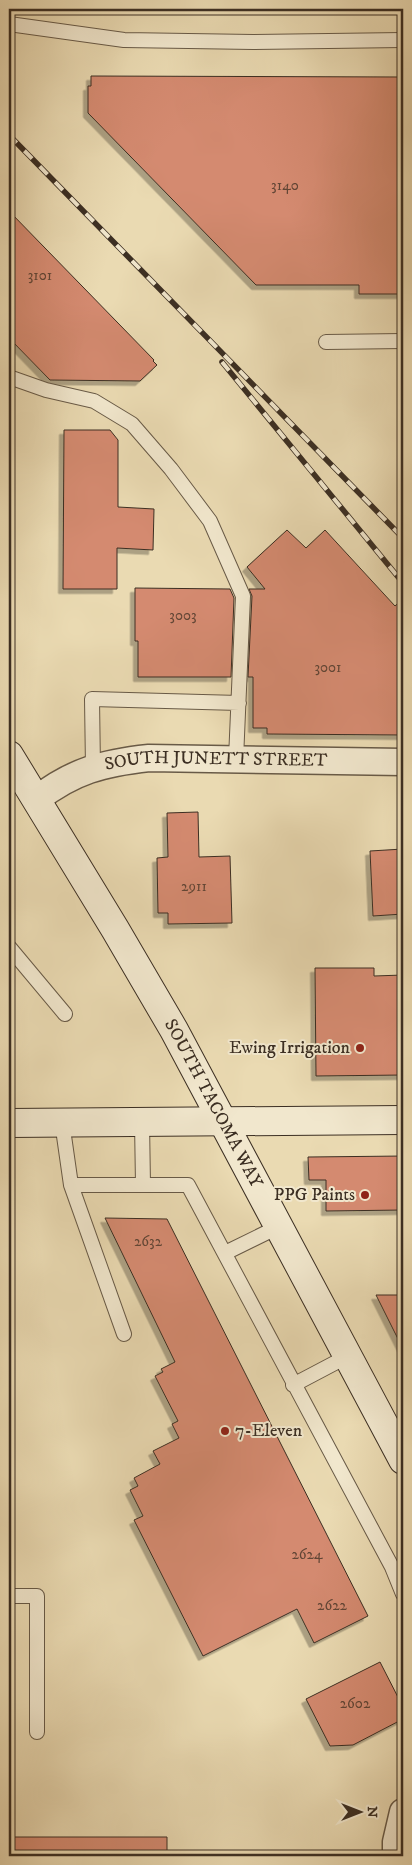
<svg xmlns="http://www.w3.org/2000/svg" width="412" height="1865" viewBox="0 0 412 1865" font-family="'IM FELL DW Pica',serif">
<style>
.building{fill:#d48a6f;stroke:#3c2f23;filter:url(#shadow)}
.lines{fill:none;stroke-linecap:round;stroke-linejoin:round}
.lane-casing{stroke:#685a47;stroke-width:16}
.street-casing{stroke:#685a47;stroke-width:29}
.secondary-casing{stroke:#3c2f23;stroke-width:30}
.lane{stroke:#f1e7cd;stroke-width:14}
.street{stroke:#f1e7cd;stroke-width:26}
.secondary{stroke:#f1e7cd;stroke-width:28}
.rail-casing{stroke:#3c2f23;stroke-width:5.5}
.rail{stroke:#f1e7cd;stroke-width:4;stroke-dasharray:11;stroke-linecap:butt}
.poi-dot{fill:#8f2418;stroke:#f1e7cd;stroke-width:2}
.labels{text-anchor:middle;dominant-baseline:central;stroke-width:4;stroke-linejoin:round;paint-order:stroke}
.number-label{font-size:15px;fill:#624636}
.street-label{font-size:18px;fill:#3c2f23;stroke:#f1e7cd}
.poi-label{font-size:18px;fill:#3c2f23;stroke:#f1e7cd;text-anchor:end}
</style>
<defs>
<filter id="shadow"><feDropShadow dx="-4.5" dy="4.5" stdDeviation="0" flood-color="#0004"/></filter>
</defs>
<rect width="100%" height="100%" fill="#eadab2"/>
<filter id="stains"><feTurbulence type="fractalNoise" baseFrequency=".004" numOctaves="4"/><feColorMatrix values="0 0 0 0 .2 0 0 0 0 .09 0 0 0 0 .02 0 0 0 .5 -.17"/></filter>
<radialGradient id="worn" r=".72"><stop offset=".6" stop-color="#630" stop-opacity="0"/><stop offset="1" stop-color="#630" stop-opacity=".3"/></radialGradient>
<path class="building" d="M 91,76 L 403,77 L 403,294 L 359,294 L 359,285 L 256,285 L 88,113 L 88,86 L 91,86 Z
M 9,211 L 154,360 L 153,361 L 157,365 L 140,381 L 50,380 L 9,338 Z
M 64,430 L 110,430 L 118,440 L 118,507 L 154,509 L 153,550 L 117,548 L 117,589 L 63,589 Z
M 287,530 L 306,548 L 325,530 L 395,606 L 403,599 L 403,735 L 267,734 L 267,728 L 253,728 L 253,677 L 248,677 L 252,596 L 249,589 L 265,589 L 247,567 Z
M 135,588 L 230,589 L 234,598 L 231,677 L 138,677 L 138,641 L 135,641 Z
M 198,812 L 199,857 L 230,856 L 232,923 L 168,924 L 168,913 L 158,913 L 157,858 L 168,857 L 167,813 Z
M 403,849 L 403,914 L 373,916 L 370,851 Z
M 315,968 L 374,968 L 374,976 L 403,975 L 403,1075 L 316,1076 Z
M 403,1156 L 403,1210 L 326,1211 L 326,1180 L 309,1180 L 308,1157 Z
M 105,1218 L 167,1219 L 368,1616 L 314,1643 L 297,1609 L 203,1656 L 134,1520 L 143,1516 L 130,1490 L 138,1486 L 134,1478 L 160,1464 L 153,1451 L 179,1438 L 172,1424 L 178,1421 L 155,1376 L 163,1372 L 161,1369 L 175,1362 Z
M 376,1295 L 403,1295 L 403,1349 Z
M 380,1662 L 403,1707 L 403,1719 L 353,1745 L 330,1746 L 306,1699 Z
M 9,1837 L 167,1837 L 167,1856 L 9,1856 Z"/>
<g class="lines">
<defs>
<path id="lane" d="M 9,24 L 124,40 L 253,42 L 403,40
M 326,342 L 403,341
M 9,377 L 46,390 L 94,401 L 132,424 L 171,469 L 210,521 L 243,596 L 236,759
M 93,768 L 92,699 L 239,703
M 9,947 L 65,1014
M 62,1122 L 71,1185 L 124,1334
M 142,1122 L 143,1185
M 71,1185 L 188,1185 L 392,1567 L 403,1594
M 225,1253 L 278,1227
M 293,1385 L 348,1356
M 9,1596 L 37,1596 L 37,1732"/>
<g id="street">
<path id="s1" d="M 37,799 C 73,771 103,763 149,758 L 403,762"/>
<path d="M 396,1856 L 396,1842 L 403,1812"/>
</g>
<g id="secondary">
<path id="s2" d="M 9,755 L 115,929 L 174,1030 L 403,1460"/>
<path d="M 9,1123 L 403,1120"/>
</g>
</defs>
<use href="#lane" class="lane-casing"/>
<use href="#street" class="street-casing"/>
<use href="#secondary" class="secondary-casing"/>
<use href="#lane" class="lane"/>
<use href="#street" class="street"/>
<use href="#secondary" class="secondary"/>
<defs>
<path id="rail" d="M 9,135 L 403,538
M 222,362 L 403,583"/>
</defs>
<use href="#rail" class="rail-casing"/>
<use href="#rail" class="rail"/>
</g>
<g class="poi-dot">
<circle cx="360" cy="1048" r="5"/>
<circle cx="365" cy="1195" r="5"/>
<circle cx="225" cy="1431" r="5"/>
</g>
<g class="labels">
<g class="number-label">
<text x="285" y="185">3140</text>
<text x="40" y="275">3101</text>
<text x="183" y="615">3003</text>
<text x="328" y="667">3001</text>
<text x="194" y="886">2911</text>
<text x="148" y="1241">2632</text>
<text x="307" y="1554">2624</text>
<text x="332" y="1605">2622</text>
<text x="355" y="1703">2602</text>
</g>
<g class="street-label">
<text stroke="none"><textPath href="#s1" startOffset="188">SOUTH JUNETT STREET</textPath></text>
<text stroke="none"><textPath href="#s2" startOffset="404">SOUTH TACOMA WAY</textPath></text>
</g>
<g class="poi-label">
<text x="350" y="1048">Ewing Irrigation</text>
<text x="355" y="1195">PPG Paints</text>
<text x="235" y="1431" text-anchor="start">7-Eleven</text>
</g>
</g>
<rect width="412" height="1865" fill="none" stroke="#eadab2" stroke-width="30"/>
<rect x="10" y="10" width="392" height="1845" fill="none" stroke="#3c2f23" stroke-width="2.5"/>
<rect x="15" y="15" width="382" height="1835" fill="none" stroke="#3c2f23"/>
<g transform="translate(360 1812) rotate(90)" stroke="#f1e7cd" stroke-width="4" paint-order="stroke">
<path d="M0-4L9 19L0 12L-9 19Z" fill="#3c2f23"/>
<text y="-8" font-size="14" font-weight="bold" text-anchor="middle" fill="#3c2f23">N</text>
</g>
<rect width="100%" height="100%" filter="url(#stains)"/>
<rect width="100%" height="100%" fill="url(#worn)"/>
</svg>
